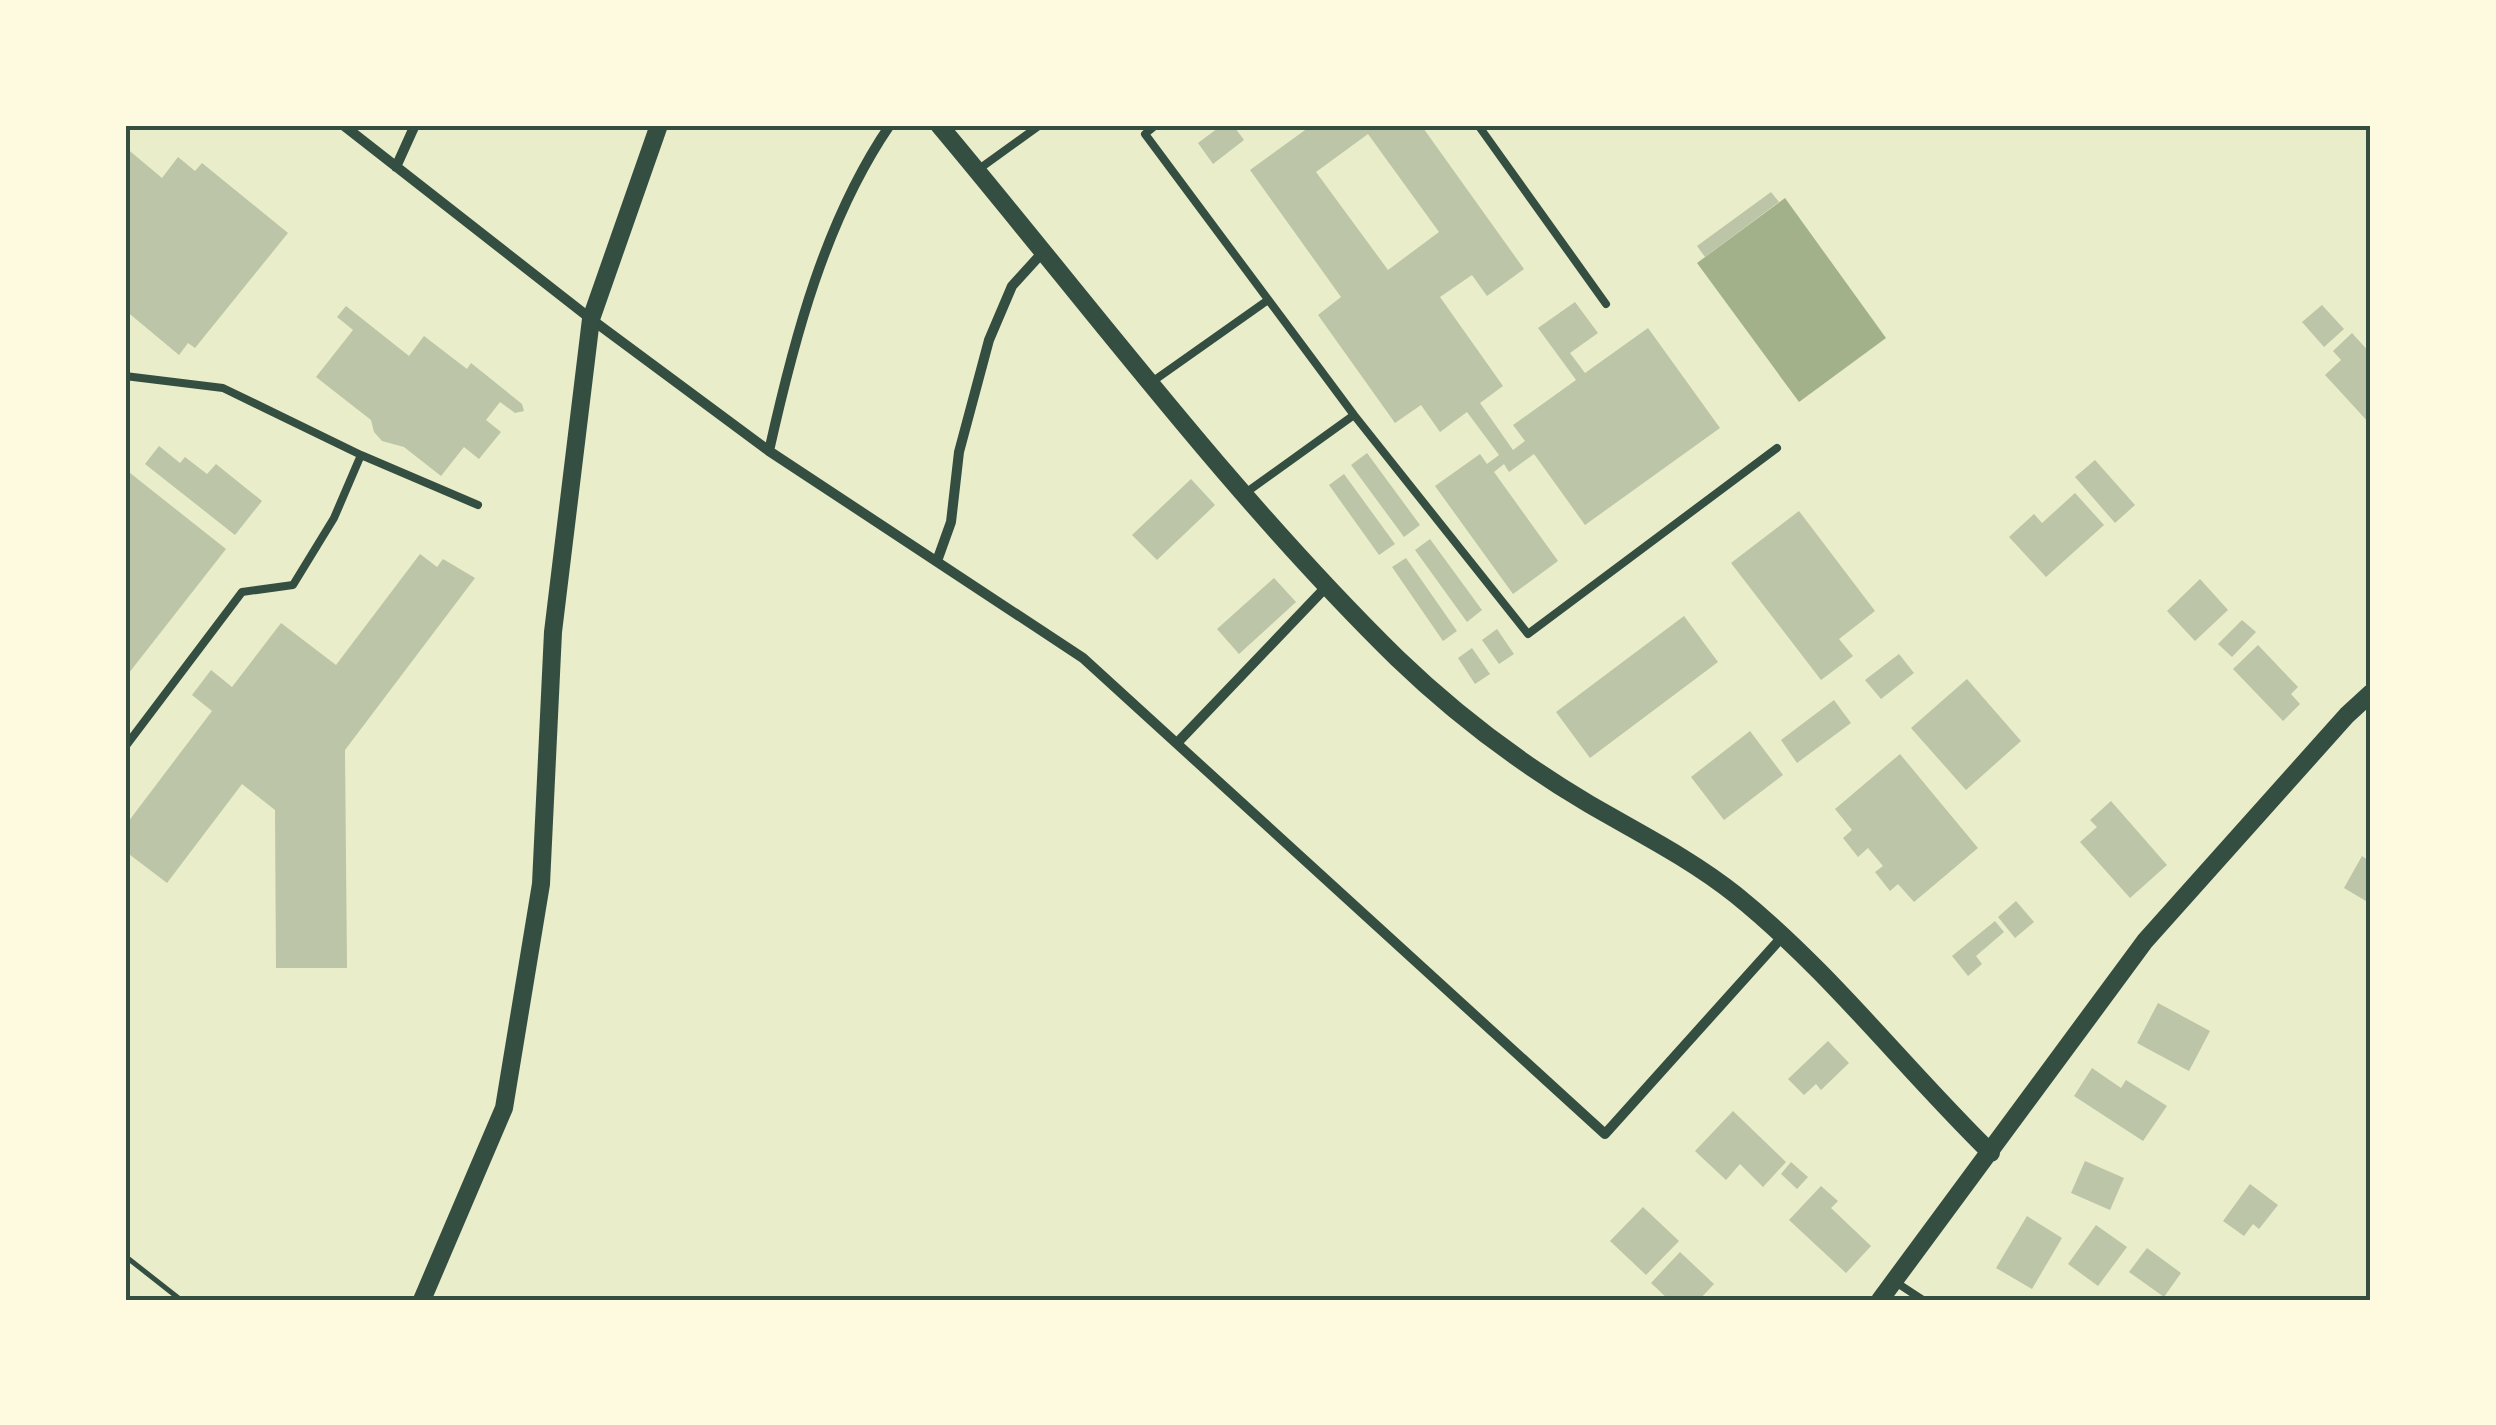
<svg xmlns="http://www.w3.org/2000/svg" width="2496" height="1425" viewBox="0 0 2496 1425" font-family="Raleway,sans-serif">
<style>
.water{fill:#a3b18a}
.building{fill:#bcc5a7;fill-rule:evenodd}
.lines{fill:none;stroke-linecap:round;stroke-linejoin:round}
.path{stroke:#344e41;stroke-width:5}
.service{stroke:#344e41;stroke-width:8}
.minor{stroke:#344e41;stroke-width:10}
.tertiary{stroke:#344e41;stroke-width:18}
.neatline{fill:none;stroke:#344e41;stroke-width:4}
</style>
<rect width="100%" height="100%" fill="#e9edc9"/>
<path class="water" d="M 1785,198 L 1886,338 L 1799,402 L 1697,263 Z"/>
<path class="building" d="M 1222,125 L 1233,125 L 1244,140 L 1213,164 L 1198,143 Z
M 1312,125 L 1421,125 L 1524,269 L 1487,296 L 1472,275 L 1440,297 L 1503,386 L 1480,403 L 1513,450 L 1525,441 L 1513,425 L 1576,380 L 1538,328 L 1575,302 L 1598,333 L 1570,353 L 1585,373 L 1648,328 L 1720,428 L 1585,525 L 1534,454 L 1509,472 L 1504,464 L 1494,472 L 1558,561 L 1513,594 L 1435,486 L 1480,454 L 1487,464 L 1499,455 L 1467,412 L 1440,432 L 1421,405 L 1395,423 L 1318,315 L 1341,297 L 1250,170 ZM 1368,134 L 1439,232 L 1388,270 L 1316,172 Z
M 125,147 L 162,178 L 178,157 L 195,171 L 202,163 L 288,233 L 195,348 L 188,343 L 179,355 L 125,310 Z
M 1771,192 L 1779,202 L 1705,257 L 1697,246 Z
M 2322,305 L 2344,329 L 2324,347 L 2302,322 Z
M 346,306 L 409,356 L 424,336 L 467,369 L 471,363 L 522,404 L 524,411 L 515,413 L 500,402 L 486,420 L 501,432 L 479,459 L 464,447 L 441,476 L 404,447 L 382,441 L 374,432 L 371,420 L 316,377 L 353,330 L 337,317 Z
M 2352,333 L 2371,354 L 2371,425 L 2325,375 L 2341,360 L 2333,351 Z
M 159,446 L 180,463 L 185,457 L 207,474 L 216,464 L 262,501 L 235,535 L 145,464 Z
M 1367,453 L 1420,525 L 1404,537 L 1351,465 Z
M 2095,460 L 2135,505 L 2115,523 L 2075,477 Z
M 125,469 L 226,549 L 125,678 Z
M 1344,474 L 1395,544 L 1379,555 L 1329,485 Z
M 1191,479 L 1215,505 L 1157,560 L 1132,535 Z
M 2075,493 L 2104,525 L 2046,577 L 2009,537 L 2034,514 L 2042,523 Z
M 1799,511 L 1875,611 L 1839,639 L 1853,656 L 1821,680 L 1731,563 Z
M 1430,539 L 1482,610 L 1467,622 L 1415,550 Z
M 420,554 L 437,567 L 443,559 L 475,578 L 345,750 L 347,968 L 276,968 L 275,810 L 242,784 L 167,883 L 125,851 L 125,826 L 212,711 L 192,695 L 211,670 L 232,687 L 281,623 L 336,665 Z
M 1406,558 L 1457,631 L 1443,641 L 1392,567 Z
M 1274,578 L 1296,602 L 1239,654 L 1217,629 Z
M 2200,579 L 2228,610 L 2195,641 L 2167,611 Z
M 1684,616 L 1718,662 L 1590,758 L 1556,712 Z
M 2242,620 L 2256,632 L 2232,657 L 2218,644 Z
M 1497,629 L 1514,654 L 1499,664 L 1482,640 Z
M 2258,645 L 2298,687 L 2291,694 L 2300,704 L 2283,721 L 2233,669 Z
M 1472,648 L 1490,674 L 1475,684 L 1458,658 Z
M 1899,654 L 1914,673 L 1881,699 L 1865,680 Z
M 1967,679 L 2021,741 L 1966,790 L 1911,728 Z
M 1834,700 L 1851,723 L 1797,763 L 1781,740 Z
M 1750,731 L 1783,775 L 1724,820 L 1691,777 Z
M 1900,754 L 1978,848 L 1914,902 L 1898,884 L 1890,891 L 1875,872 L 1883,866 L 1868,848 L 1858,857 L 1843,838 L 1852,830 L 1835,809 Z
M 2111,801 L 2167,865 L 2130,898 L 2080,842 L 2097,827 L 2090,820 Z
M 2362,856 L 2371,862 L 2371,904 L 2344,888 Z
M 2016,901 L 2034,922 L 2015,938 L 1998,917 Z
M 1995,921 L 2004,932 L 1976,956 L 1982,964 L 1968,976 L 1952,956 Z
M 2158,1003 L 2210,1031 L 2189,1071 L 2137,1043 Z
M 1828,1041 L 1849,1063 L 1821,1090 L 1816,1084 L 1804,1095 L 1788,1079 Z
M 2092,1068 L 2121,1088 L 2126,1080 L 2167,1106 L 2143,1141 L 2074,1096 Z
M 1733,1111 L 1786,1162 L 1763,1187 L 1740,1164 L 1726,1180 L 1695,1151 Z
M 2085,1161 L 2124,1178 L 2110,1210 L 2071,1193 Z
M 1791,1162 L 1808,1177 L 1797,1189 L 1781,1174 Z
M 2250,1184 L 2278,1205 L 2259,1229 L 2253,1224 L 2244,1236 L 2223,1221 Z
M 1821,1186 L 1838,1201 L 1831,1208 L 1871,1246 L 1846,1273 L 1789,1220 Z
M 1643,1207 L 1679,1241 L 1646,1275 L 1610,1241 Z
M 2027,1216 L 2062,1238 L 2032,1289 L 1996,1268 Z
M 2096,1225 L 2127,1247 L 2098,1286 L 2068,1264 Z
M 2147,1248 L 2181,1273 L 2164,1297 L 2129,1272 Z
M 1680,1252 L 1714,1284 L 1699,1300 L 1669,1300 L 1651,1283 Z"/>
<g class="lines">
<path class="path" d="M 125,1256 L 181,1300"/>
<path class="service" d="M 1156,125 L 1145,134 L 1354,415 L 1528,634 L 1777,448
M 1478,125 L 1606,304
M 979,169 L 1040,125
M 125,376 L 223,388 L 361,455 L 478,505
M 1149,384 L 1268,300
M 1244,494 L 1354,415
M 125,747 L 242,592 L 293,585 L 334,518 L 361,455
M 1894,1281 L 1923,1300"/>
<path class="minor" d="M 343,125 L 591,319 L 769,451 L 1083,658 L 1605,1134 L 1782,937
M 396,167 L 415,125
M 769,451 C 794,339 825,220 890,125
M 937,561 L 951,522 L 959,452 L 989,340 L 1012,286 L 1043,252
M 1178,742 L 1328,585"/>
<path class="tertiary" d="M 939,125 C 1090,305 1229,493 1397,658 C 1455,714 1520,763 1589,804 C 1639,833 1691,859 1736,895 C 1830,971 1905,1069 1991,1153
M 422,1300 L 504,1108 L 541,884 L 553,632 L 591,319 L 659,125
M 1880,1300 L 2145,941 L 2347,715 L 2371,693"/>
</g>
<rect width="2496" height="1425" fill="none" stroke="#fefae0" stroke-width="255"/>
<rect x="128" y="128" width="2240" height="1170" class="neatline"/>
</svg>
